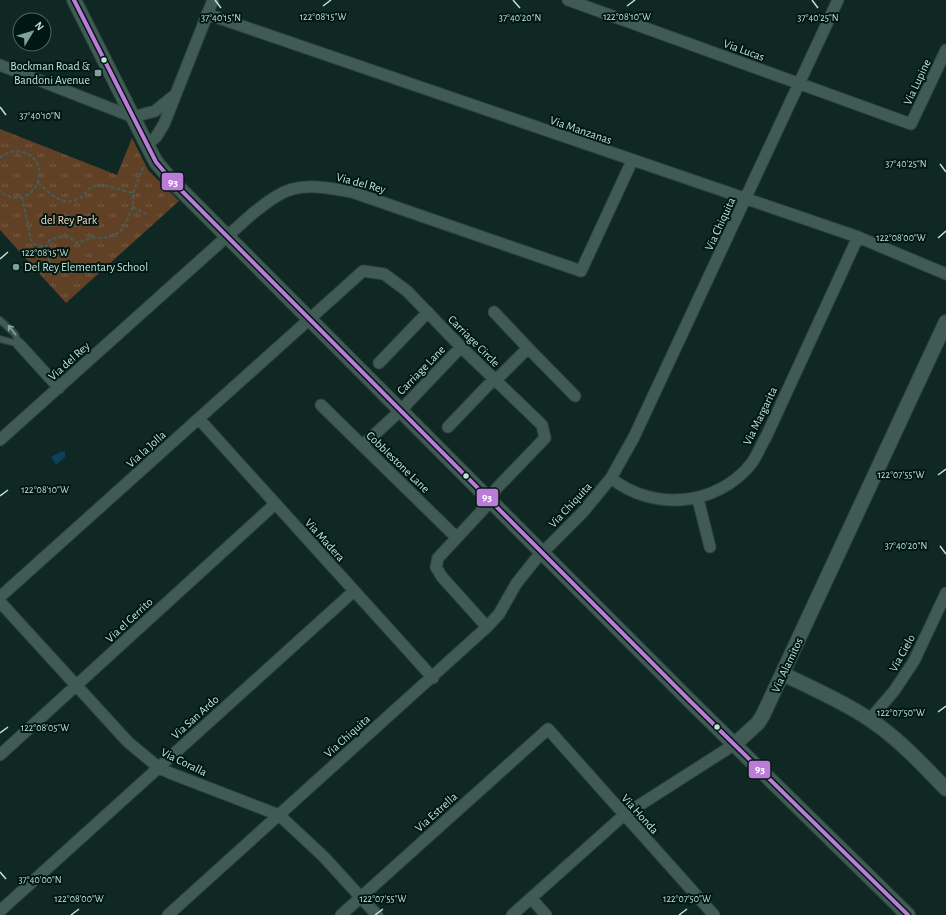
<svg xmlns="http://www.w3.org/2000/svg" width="946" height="915" viewBox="0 0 946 915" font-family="'Alegreya Sans',sans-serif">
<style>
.grass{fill:url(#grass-tufts)}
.water{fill:#0d4059}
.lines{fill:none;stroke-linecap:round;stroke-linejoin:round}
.service-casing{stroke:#2f433e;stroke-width:8}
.minor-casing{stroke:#2f433e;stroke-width:13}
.tertiary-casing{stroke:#2f433e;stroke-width:16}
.path{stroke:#465c58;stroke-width:2;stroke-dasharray:4 2;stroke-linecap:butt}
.service{stroke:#405b55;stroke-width:5.5}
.minor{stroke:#405b55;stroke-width:11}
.tertiary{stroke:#405b55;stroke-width:14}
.bus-1-casing{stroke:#011712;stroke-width:7}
.bus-1{stroke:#bd7bd9;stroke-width:4}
.oneway{stroke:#85a59d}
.ticks{fill:none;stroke:#bde2d8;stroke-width:1.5}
.bus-dot{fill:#bde2d8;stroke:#011712;stroke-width:1.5}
.poi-dot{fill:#80a199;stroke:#011712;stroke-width:1.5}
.labels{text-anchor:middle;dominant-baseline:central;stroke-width:4;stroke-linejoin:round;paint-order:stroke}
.street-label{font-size:12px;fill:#bde2d8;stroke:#011712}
.poi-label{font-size:12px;fill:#bde2d8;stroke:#011712;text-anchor:end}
.park-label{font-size:12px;fill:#f8d7c0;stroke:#011712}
.ticks-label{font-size:10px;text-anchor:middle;fill:#bde2d8;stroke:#011712;stroke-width:4;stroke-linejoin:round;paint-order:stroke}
.line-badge{stroke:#011712;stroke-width:1.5}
.badge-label{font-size:11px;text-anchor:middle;font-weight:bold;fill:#fff}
</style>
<defs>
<pattern id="grass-tufts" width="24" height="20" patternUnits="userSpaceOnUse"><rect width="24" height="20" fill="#614125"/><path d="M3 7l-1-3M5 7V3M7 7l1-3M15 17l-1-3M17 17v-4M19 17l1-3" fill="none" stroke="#765c44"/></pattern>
</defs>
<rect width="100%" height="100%" fill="#102824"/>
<path class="grass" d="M 0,129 L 117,175 L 132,138 L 148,170 L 179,201 L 66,303 L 0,230 Z"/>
<path class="water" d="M 62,451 L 65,452 L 65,457 L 56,465 L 51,457 Z"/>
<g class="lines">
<defs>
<path id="service" d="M 0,320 L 15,334 L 19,344
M 0,339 L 19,344"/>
<path id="minor" d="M 568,0 L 911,124 L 946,50
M 207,14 L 858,237 L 946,274
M 0,65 L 133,117 L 155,111 L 176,94
M 147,145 L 156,137 L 164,124 L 213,0
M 494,312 L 528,348
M 19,344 L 59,388
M 379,363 L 428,312
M 495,381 L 528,348 L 575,396
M 321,405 L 456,537
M 199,419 L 433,678
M 448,427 L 494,379
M 0,440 L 252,214 C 260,208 268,201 277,196 C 300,181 328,188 352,192 L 581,271 L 632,161
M 363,445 L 400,411 L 461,347
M 611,478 C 653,512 717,506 751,464 C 757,456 761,445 766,437 L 858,237
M 698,499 L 710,547
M 0,597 L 363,271 L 384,274 L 407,291 L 461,347 L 542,425 L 545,438 L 496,489 L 491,501 L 438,558 L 436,567 L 442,577 L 487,627
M 0,602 L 128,742 L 158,767 L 170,773 L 279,815 L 324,857 L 377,915
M 870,719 L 894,691 L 914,661 L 946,593
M 0,755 L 275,504
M 531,898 L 546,915
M 0,911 L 354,591
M 168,915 L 487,627 L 499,614 L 516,584 L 535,560 L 583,512 L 611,478 L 634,437 L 838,0
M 341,915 L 548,729 L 714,915
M 512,915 L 624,815 L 735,744"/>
<path id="tertiary" d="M 74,0 L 147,145 L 156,162 L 172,181 L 690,701 L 908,915
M 783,674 C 812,688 842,701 869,719 C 898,738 922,764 946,789
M 735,744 L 758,723 L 763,715 L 946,322"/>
</defs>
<use href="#service" class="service-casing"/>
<use href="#minor" class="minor-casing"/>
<use href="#tertiary" class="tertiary-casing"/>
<path class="path" d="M 0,158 C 6,152 15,150 23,152 C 58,163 31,217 0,191
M 38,183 C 51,194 63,208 80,198 C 85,195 89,188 94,186 C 105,183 122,191 133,193
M 22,197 L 31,240 L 34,244 L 46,247 L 49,241 C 60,235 68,235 77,243 L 93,237 L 103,238 L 113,236 L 122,230 L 133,207 L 133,193 L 142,169 L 146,167
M 133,207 L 146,214
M 46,247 L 47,257 L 52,265"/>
<use href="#service" class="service"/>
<use href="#minor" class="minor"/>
<use href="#tertiary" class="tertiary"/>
<defs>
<path id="bus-1" d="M 74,0 L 156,162 L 172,181 L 690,701 L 908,915"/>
</defs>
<use href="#bus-1" class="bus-1-casing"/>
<use href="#bus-1" class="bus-1"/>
</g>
<defs><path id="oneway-shaft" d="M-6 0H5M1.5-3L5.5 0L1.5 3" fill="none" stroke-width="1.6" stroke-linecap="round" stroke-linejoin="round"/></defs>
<use class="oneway" href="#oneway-shaft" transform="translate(12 330) rotate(-129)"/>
<path class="ticks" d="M 215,0 L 221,8M 513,0 L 520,8M 812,0 L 818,8M 323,6 L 331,0M 627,6 L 635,0M 0,107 L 6,115M 940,164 L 946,172M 938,238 L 946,231M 0,259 L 8,252M 938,475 L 946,469M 0,496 L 8,490M 940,546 L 946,554M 938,712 L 946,706M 0,733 L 8,727M 0,872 L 6,879M 71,915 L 79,909M 375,915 L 383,909M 679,915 L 687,909"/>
<g class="bus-dot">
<circle cx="104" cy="60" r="3.5"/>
<circle cx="466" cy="476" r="3.5"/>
<circle cx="717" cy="727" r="3.5"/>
</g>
<g class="poi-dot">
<rect x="94" y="69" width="8" height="8" rx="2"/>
<circle cx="16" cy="267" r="4"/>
</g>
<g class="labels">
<g class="street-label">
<text transform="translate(744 50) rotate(20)">Via Lucas</text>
<text transform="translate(917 82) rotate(-65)">Via Lupine</text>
<text transform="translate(581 130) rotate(19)">Via Manzanas</text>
<text transform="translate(361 183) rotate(15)">Via del Rey</text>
<text transform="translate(720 224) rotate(-65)">Via Chiquita</text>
<text transform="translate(474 341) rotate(45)">Carriage Circle</text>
<text transform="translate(69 361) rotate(-42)">Via del Rey</text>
<text transform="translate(421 370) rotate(-46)">Carriage Lane</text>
<text transform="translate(760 416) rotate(-64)">Via Margarita</text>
<text transform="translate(146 449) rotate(-42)">Via la Jolla</text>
<text transform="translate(398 462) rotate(44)">Cobblestone Lane</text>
<text transform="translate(570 505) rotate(-47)">Via Chiquita</text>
<text transform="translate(325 540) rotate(48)">Via Madera</text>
<text transform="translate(129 620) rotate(-43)">Via el Cerrito</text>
<text transform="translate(902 653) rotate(-61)">Via Cielo</text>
<text transform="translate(787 665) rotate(-65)">Via Alamitos</text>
<text transform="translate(195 717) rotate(-42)">Via San Ardo</text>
<text transform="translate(347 736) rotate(-42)">Via Chiquita</text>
<text transform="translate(184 762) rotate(26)">Via Coralla</text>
<text transform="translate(436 812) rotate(-42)">Via Estrella</text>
<text transform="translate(640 814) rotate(48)">Via Honda</text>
</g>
<g class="poi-label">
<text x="90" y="66">Bockman Road &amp;<tspan x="90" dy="14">Bandoni Avenue</tspan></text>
<text x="24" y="267" text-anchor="start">Del Rey Elementary School</text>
</g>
<g class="park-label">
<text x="69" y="220">del Rey Park</text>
</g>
</g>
<g class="ticks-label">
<text x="323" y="20">122°08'15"W</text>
<text x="627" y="20">122°08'10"W</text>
<text x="221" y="21">37°40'15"N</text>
<text x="520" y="21">37°40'20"N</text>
<text x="818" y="21">37°40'25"N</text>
<text x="40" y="119">37°40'10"N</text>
<text x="906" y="167">37°40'25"N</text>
<text x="901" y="241">122°08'00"W</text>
<text x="45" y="256">122°08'15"W</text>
<text x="901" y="478">122°07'55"W</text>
<text x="45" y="493">122°08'10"W</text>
<text x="906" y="549">37°40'20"N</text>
<text x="901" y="716">122°07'50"W</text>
<text x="45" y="731">122°08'05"W</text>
<text x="40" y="883">37°40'00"N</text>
<text x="79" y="902">122°08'00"W</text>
<text x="383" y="902">122°07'55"W</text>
<text x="687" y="902">122°07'50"W</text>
</g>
<g class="line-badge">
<rect x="161" y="172" width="23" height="19" rx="4" fill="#bd7bd9"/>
<rect x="476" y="488" width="23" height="19" rx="4" fill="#bd7bd9"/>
<rect x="748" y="760" width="23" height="19" rx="4" fill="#bd7bd9"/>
</g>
<g class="badge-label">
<text x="173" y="186">93</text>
<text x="487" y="501">93</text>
<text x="760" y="773">93</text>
</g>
<g transform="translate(32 32) rotate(52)"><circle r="19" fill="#011712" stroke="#4c6861"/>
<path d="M0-3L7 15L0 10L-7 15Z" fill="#80a199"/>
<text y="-6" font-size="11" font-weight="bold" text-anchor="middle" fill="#bde2d8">N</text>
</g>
</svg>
